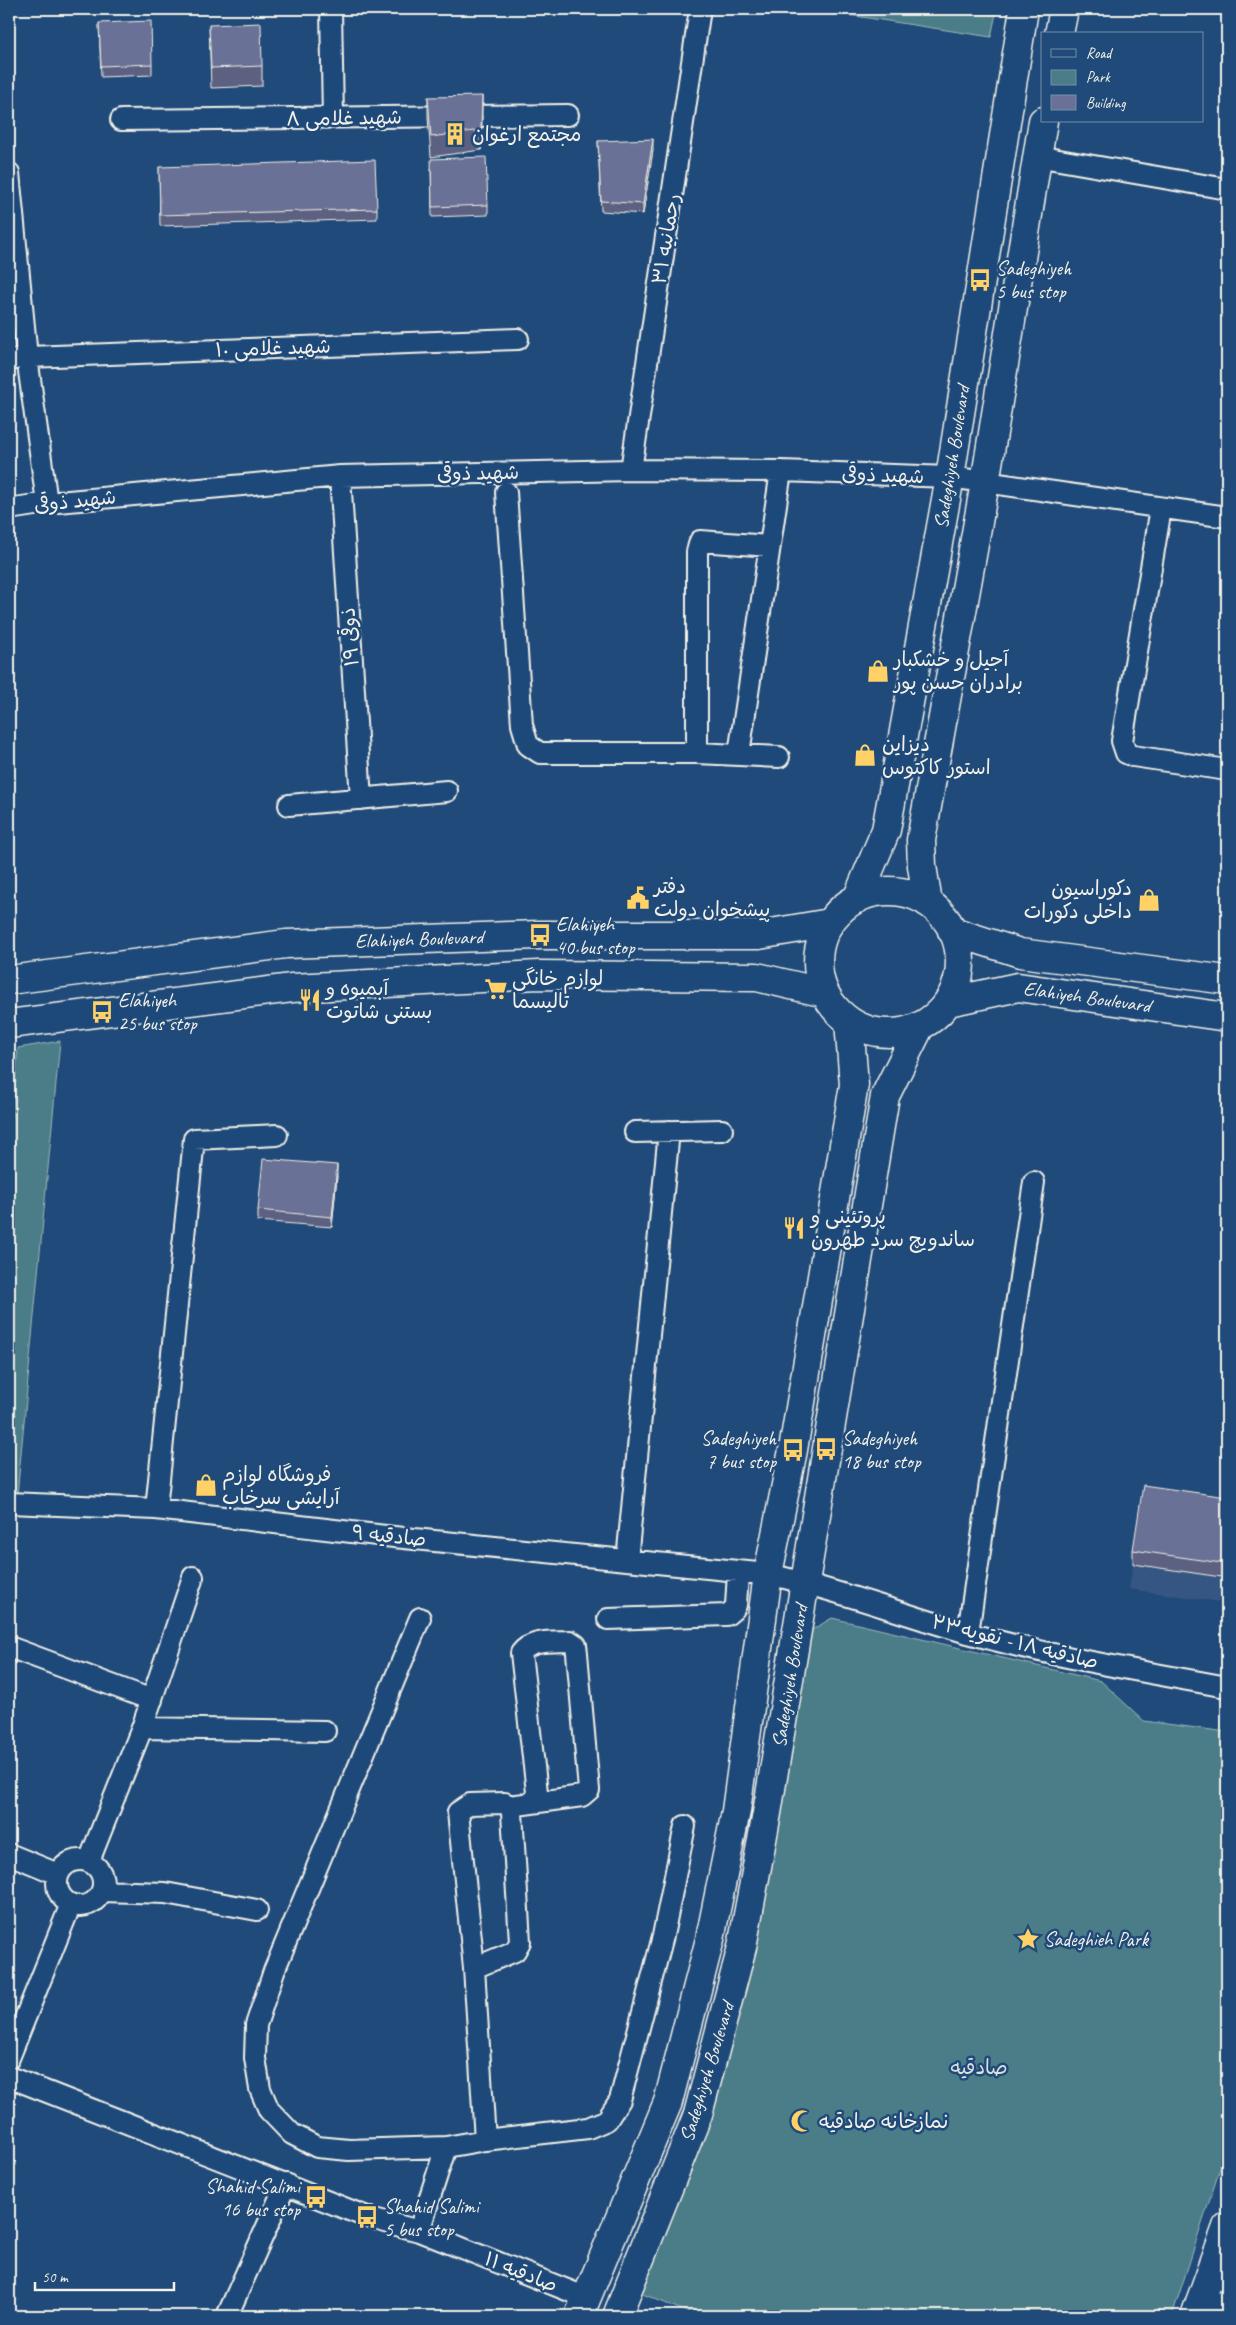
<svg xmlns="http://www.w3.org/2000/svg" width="1236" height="2325" viewBox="0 0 1236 2325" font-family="Caveat,'Playpen Sans Arabic',sans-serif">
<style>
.built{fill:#365682}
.green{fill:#4b7d89;stroke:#a0b7b8}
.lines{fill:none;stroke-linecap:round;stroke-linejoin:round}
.minor-casing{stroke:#f4f1e8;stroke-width:24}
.secondary-casing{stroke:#f4f1e8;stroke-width:31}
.minor{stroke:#1f4a7a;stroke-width:20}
.secondary{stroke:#1f4a7a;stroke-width:28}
.wall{fill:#5b6181;stroke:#f4f1e8}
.shaded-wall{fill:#4a4f69;stroke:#f4f1e8}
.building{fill:#6a7196;stroke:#f4f1e8}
.labels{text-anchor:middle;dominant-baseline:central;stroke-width:5;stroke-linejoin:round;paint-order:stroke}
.street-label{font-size:20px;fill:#f4f1e8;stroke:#1f4a7a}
.poi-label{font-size:20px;fill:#f4f1e8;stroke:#1f4a7a;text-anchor:start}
.park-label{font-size:20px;fill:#dbe0da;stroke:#1f4a7a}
</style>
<rect width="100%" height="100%" fill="#1f4a7a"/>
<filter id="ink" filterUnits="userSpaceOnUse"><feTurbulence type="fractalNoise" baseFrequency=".02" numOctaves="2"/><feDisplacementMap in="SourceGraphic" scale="10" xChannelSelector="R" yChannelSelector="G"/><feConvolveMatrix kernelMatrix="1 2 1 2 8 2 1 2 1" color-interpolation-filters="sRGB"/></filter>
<g filter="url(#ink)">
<path class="built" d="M 1143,1498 L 1227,1511 L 1227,1603 L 1129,1589 Z"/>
<path class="green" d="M 810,9 L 997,9 L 991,37 Z
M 60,1041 L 17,1496 L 9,1495 L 9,1145 L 18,1048 Z
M 832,1618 L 1101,1681 L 1144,1721 L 1227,1732 L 1227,2147 L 1172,2316 L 697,2316 L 640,2293 L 717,2091 L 805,1634 Z"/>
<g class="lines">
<defs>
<path id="minor" d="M 331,9 L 333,118
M 121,120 L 568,115
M 1036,156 L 1227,189
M 9,173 L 27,357 L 47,503
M 9,360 L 27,357 L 518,339
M 631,470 L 700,9
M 340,476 L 361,799
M 506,492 L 522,725 L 528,745 L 540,753 L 697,753 L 779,757
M 1161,508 L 1122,741 L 1126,753 L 1133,756 L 1227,770
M 9,509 L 47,503 L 340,476 L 631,470 L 781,471 L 950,477 L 1227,517
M 697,753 L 697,552 L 700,541 L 770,546
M 739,754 L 781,471
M 289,805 L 447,791
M 635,1132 L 722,1130
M 9,1503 L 156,1509 L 394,1537 L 768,1574 C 836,1589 901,1614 968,1633 C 1053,1657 1140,1671 1227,1687
M 156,1509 L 194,1139 L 277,1135
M 627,1560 L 669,1131
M 420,1618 L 274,1971 L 256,2025 L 255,2058 L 260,2089 L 269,2110 L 292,2134 L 317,2147 L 349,2150 L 446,2147 L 485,2140 L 588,2128 L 607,2120 L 620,2100 L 663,1936 L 685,1826
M 608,1619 L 727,1615 L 734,1609 L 736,1605 L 738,1573
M 968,1633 L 1034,1182
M 9,1647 L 152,1700
M 142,1728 L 325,1731
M 510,1806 L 582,1796 L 589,1790 L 577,1653 L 576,1645 L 570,1641 C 554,1642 531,1639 521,1653 L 538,1801
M 9,1854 L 58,1874
M57 1883a23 23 0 1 1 46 0a23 23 0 1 1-46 0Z
M 89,1861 L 142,1728 L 193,1577
M 102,1891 L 165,1893 L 257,1910
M 474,1968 L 515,1951 L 520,1942 L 512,1813 L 510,1806 L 505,1803 L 470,1804 L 458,1812 L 474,1968 L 485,2140
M 9,2058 L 71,1904
M 9,2077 L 367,2217 L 419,2231 L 587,2298
M 419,2231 L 446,2147
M 227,2316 L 286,2184"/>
<path id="secondary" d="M 1059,34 L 1064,9
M818 962a71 71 0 1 1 142 0a71 71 0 1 1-142 0Z
M 857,899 L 886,830 L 950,477 L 1024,9
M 928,903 L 922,866 L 921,840 L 985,483 L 1043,121
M 952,931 L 1020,953 L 1227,980
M 9,980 L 286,944 L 540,935 L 759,935 L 830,923
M 948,1002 L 1018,987 L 1227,1017
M 9,1024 L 292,988 L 538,975 L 757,977 L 825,993
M 579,2316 L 668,2102 L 710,1939 L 736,1811 L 768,1574 L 793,1450 L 854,1085 L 849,1021
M 617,2316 L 698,2114 L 742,1947 L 767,1813 L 885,1096 L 920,1026
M 1195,2316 L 1227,2227
M 1223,2316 L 1227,2304"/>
</defs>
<use href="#minor" class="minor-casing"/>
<use href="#secondary" class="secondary-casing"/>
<use href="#minor" class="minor"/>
<use href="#secondary" class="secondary"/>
</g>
<path class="wall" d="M 99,23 L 152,64 L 152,75 L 101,77 Z
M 209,25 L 262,66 L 262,86 L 211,88 Z
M 428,97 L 482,116 L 481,150 L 431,157 L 428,117 Z
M 598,141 L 653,150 L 643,214 L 601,211 Z
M 159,167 L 377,209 L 377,219 L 160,226 Z
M 431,169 L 488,205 L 488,215 L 432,217 Z
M 337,1176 L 332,1227 L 258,1221 L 258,1210 Z
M 1227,1497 L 1227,1535 L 1221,1577 L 1133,1564 L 1133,1550 Z"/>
<path class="shaded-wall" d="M 482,96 L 482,116 L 481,150 L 481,130 Z
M 653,139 L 653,150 L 643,214 L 643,204 Z
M 337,1165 L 337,1176 L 332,1227 L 332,1217 Z
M 1227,1521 L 1227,1535 L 1221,1577 L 1221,1563 Z"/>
<path class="building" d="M 151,21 L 152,64 L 101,66 L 99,23 Z
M 261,23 L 262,66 L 211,68 L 209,25 Z
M 482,96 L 481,130 L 431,137 L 428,97 Z
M 653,139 L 643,204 L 601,201 L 598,141 Z
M 486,157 L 488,205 L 432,207 L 431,159 Z
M 375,160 L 377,209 L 160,215 L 159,167 Z
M 263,1159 L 337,1165 L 332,1217 L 258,1210 Z
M 1143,1485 L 1227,1497 L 1227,1521 L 1221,1563 L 1133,1550 Z"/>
</g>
<defs>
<symbol id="building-bare" viewBox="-9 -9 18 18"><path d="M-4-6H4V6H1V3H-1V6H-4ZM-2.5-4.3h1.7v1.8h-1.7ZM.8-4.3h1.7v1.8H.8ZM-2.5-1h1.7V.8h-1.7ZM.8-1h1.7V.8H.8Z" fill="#ffd166" stroke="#1f4a7a" stroke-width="2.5" paint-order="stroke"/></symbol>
<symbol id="bus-bare" viewBox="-9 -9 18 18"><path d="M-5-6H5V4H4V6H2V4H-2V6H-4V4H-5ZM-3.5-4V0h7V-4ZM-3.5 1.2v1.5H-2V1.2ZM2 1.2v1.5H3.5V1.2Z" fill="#ffd166" stroke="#1f4a7a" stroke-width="2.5" paint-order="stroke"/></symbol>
<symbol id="shop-bare" viewBox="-9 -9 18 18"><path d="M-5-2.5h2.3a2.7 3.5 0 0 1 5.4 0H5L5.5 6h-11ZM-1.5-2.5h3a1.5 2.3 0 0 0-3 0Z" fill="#ffd166" stroke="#1f4a7a" stroke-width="2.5" paint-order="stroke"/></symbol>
<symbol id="civic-bare" viewBox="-9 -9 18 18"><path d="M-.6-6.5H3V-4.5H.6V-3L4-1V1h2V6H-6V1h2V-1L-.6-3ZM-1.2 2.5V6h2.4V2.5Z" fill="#ffd166" stroke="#1f4a7a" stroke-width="2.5" paint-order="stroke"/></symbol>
<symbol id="supermarket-bare" viewBox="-9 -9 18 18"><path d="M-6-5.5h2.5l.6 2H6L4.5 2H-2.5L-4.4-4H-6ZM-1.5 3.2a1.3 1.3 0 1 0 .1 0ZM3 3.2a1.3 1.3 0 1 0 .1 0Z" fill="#ffd166" stroke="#1f4a7a" stroke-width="2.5" paint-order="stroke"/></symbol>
<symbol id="restaurant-bare" viewBox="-9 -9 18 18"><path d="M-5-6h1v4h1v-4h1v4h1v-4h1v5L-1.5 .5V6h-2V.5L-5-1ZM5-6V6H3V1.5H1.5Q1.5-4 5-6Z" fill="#ffd166" stroke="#1f4a7a" stroke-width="2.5" paint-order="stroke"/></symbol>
<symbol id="sight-bare" viewBox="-9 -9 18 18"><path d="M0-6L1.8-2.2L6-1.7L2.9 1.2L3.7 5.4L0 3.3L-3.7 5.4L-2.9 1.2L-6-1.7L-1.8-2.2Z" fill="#ffd166" stroke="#1f4a7a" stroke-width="2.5" paint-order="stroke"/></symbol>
<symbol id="mosque-bare" viewBox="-9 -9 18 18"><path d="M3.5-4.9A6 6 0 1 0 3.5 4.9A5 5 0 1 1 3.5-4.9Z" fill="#ffd166" stroke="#1f4a7a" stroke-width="2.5" paint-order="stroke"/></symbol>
</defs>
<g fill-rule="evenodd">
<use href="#building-bare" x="439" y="118" width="32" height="32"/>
<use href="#bus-bare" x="964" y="264" width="32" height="32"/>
<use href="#shop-bare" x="862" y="655" width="32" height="32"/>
<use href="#shop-bare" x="849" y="739" width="32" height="32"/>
<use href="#civic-bare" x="622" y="882" width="32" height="32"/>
<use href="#shop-bare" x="1133" y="884" width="32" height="32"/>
<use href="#bus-bare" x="524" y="919" width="32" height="32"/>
<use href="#supermarket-bare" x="480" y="973" width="32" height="32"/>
<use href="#restaurant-bare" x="294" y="984" width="32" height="32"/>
<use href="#bus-bare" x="86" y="996" width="32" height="32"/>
<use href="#restaurant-bare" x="778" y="1212" width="32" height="32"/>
<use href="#bus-bare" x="810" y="1433" width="32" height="32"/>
<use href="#bus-bare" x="777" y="1434" width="32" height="32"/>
<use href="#shop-bare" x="190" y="1469" width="32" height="32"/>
<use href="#sight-bare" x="1012" y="1923" width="32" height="32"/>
<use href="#mosque-bare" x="786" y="2105" width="32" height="32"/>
<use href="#bus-bare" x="300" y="2181" width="32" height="32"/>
<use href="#bus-bare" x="351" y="2201" width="32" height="32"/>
</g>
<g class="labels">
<g class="street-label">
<text transform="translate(344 118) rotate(-1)">شهید غلامی ۸</text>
<text transform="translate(666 239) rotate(-81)">رحمانیه ۳۱</text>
<text transform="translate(273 348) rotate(-2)">شهید غلامی ۱۰</text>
<text transform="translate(952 457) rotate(-81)">Sadeghiyeh Boulevard</text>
<text transform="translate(478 473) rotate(-1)">شهید ذوقی</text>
<text transform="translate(883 475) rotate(2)">شهید ذوقی</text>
<text transform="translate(75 501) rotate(-6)">شهید ذوقی</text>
<text transform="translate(350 637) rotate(-94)">ذوقی ۱۹</text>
<text transform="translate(419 939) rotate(-2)">Elahiyeh Boulevard</text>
<text transform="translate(1087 997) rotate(8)">Elahiyeh Boulevard</text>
<text transform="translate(389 1536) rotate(6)">صادقیه ۹</text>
<text transform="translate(1015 1642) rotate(14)">صادقیه ۱۸ - نقویه۲۳</text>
<text transform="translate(790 1676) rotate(-81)">Sadeghiyeh Boulevard</text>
<text transform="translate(707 2072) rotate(-73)">Sadeghiyeh Boulevard</text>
<text transform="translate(521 2272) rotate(22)">صادقیه ۱۱</text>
</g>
<g class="poi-label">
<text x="472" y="134">مجتمع ارغوان</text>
<text x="996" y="268">Sadeghiyeh<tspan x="996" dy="23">5 bus stop</tspan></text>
<text x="894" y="659">آجیل و خشکبار<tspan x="894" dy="23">برادران حسن پور</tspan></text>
<text x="882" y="744">دیزاین<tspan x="882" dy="23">استور کاکتوس</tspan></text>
<text x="654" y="886">دفتر<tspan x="654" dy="23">پیشخوان دولت</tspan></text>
<text x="1132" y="888" text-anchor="end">دکوراسیون<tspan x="1132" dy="23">داخلی دکورات</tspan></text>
<text x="556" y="924">Elahiyeh<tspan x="556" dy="23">40 bus stop</tspan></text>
<text x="512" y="978">لوازم خانگی<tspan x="512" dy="23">تالیسما</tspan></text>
<text x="326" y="988">آبمیوه و<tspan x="326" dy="23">بستنی شاتوت</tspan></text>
<text x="118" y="1000">Elahiyeh<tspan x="118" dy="23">25 bus stop</tspan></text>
<text x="811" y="1216">پروتئینی و<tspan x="811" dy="23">ساندویچ سرد طهرون</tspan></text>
<text x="776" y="1438" text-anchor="end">Sadeghiyeh<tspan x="776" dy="23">7 bus stop</tspan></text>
<text x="842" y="1438">Sadeghiyeh<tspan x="842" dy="23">18 bus stop</tspan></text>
<text x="222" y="1474">فروشگاه لوازم<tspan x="222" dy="23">آرایشی سرخاب</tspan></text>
<text x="1044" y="1939">Sadeghieh Park</text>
<text x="819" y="2121">نمازخانه صادقیه</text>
<text x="300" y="2186" text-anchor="end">Shahid Salimi<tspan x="300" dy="23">16 bus stop</tspan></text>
<text x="384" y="2206">Shahid Salimi<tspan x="384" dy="23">5 bus stop</tspan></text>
</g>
<g class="park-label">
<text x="979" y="2067">صادقیه</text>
</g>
</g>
<rect width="1236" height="2325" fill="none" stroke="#1f4a7a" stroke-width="30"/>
<rect x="15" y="15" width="1206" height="2295" fill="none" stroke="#f4f1e8" stroke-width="2" filter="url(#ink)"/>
<rect x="1041" y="32" width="162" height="90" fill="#1f4a7a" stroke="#748da6"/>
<rect x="1051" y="49" width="25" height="8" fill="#1f4a7a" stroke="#748da6"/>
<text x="1086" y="58" font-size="15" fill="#f4f1e8">Road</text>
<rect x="1051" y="70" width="25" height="15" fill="#4b7d89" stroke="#748da6"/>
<text x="1086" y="82" font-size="15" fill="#f4f1e8">Park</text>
<rect x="1051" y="95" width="25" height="15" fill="#6a7196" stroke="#748da6"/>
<text x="1086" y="108" font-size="15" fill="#f4f1e8">Building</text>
<path d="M35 2282v8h139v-8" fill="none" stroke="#f4f1e8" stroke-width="2.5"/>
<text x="42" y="2282" font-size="15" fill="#f4f1e8" stroke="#1f4a7a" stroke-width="4" paint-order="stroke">50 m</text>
</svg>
